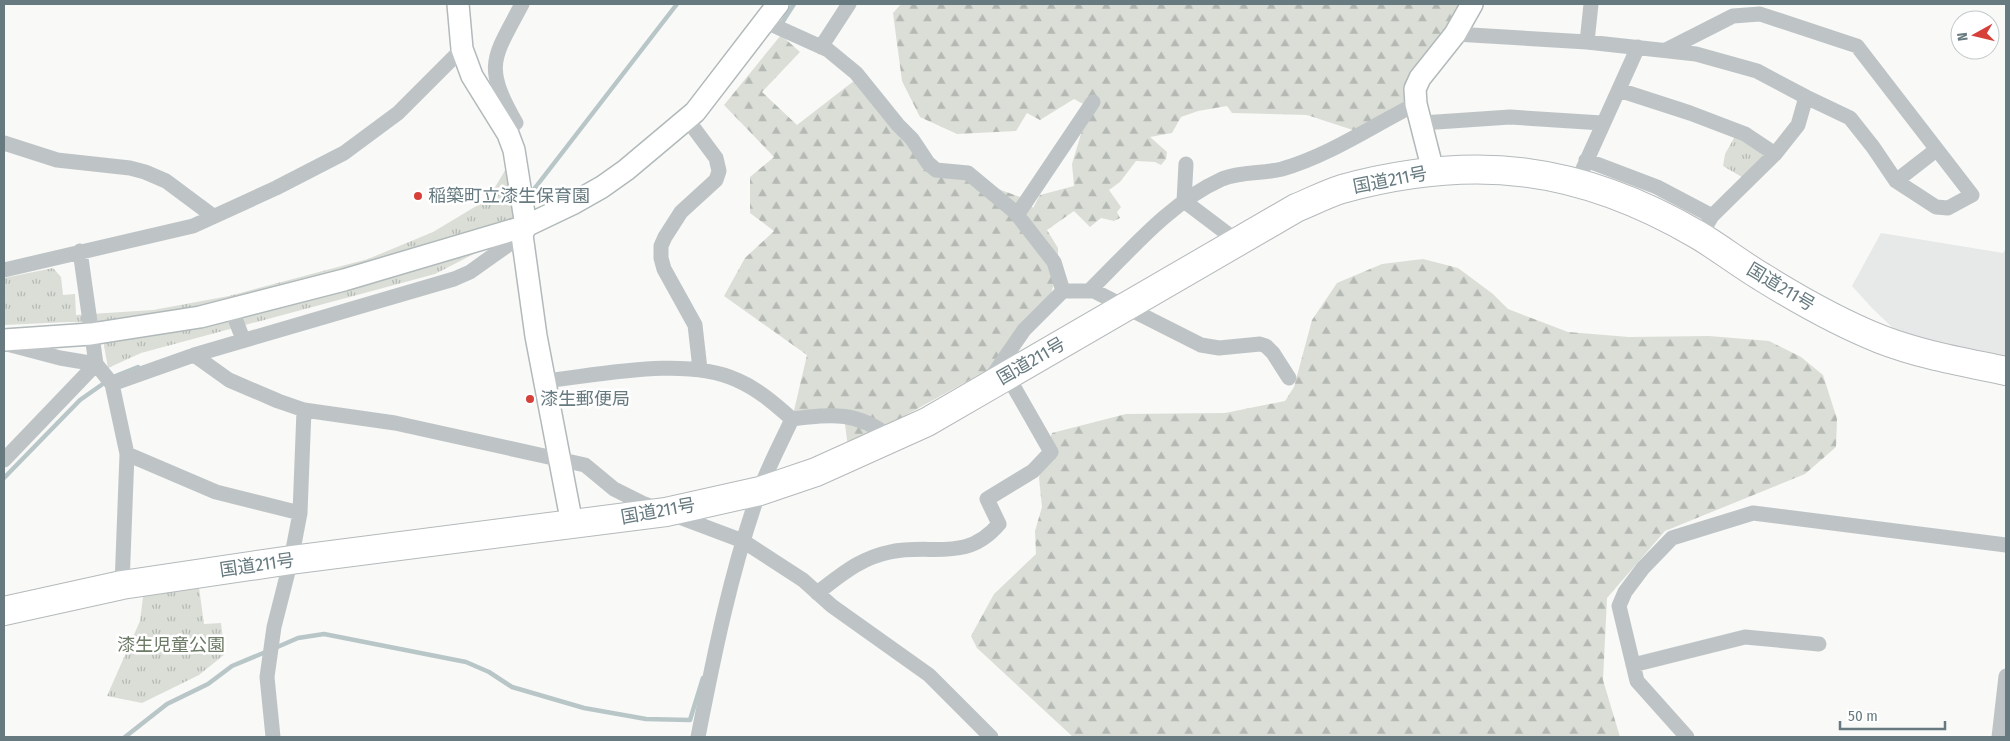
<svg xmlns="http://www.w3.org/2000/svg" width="2010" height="741" viewBox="0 0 2010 741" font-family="'Fira Sans Condensed','Noto Sans JP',sans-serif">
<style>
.built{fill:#e7e9e8}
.forest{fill:url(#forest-firs)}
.park{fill:url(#park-tufts)}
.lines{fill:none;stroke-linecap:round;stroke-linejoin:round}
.stream{stroke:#b8c6c8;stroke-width:4.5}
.secondary-casing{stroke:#b1b9bb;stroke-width:24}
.highway-casing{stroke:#b4b9bb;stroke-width:30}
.street{stroke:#bec4c6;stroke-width:15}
.secondary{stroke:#fff;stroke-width:21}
.highway{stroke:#fff;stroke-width:28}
.poi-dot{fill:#d73f39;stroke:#fff;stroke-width:2}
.labels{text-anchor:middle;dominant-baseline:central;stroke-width:5;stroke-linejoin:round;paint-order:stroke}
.street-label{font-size:18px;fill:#667a80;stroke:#fff}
.poi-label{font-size:18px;fill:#667a80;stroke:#fff;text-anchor:start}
.park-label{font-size:18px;fill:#6c7965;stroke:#fff}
</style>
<defs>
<pattern id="forest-firs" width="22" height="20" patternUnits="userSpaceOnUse" patternTransform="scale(1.25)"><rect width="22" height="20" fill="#dbded7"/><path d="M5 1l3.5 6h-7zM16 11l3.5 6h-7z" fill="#b5b9b4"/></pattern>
<pattern id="park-tufts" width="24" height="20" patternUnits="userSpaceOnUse" patternTransform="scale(1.25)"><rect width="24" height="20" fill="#dbded7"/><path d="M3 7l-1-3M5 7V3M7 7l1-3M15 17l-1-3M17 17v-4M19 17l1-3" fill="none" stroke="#b5b9b4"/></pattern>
</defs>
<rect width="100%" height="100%" fill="#f9f9f7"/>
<path class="built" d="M 1881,233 L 2003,253 L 2006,248 L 2006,358 L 1965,351 L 1897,332 L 1872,308 L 1852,286 Z"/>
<path class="forest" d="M 901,4 L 1472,4 L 1416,104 L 1362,133 L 1307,115 L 1232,113 L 1227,106 L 1198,111 L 1181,117 L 1172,133 L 1150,137 L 1167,152 L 1166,159 L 1161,165 L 1155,162 L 1136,161 L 1120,182 L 1109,190 L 1121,207 L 1117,212 L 1120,218 L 1114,221 L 1101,218 L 1090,227 L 1074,211 L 1047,230 L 1058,248 L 1058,271 L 1048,303 L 993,367 L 848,447 L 844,417 L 792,419 L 807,355 L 724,296 L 745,258 L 774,231 L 750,213 L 750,177 L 774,157 L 724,105 L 781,35 L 800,52 L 762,92 L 797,125 L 859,77 L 928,163 L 1028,200 L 1033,208 L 1040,195 L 1074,186 L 1072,164 L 1089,107 L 1074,99 L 1040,120 L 1027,113 L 1016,131 L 957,134 L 920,117 L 902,81 L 893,13 Z
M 1423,259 L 1458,268 L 1493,294 L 1508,309 L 1568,332 L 1629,337 L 1709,336 L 1769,341 L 1801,357 L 1823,375 L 1837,419 L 1836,447 L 1805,474 L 1665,531 L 1607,598 L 1603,680 L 1620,737 L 1073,737 L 977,648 L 971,636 L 994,594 L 1036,554 L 1035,531 L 1042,507 L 1039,478 L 1044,455 L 1052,433 L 1126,414 L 1225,413 L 1285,401 L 1294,387 L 1312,320 L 1337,283 L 1382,264 Z"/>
<path class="park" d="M 1738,131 L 1775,154 L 1747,180 L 1723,166 L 1725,154 Z
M 513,157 L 520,207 L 495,243 L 435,274 L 141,353 L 108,368 L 104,346 L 104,323 L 69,322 L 4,325 L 4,278 L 53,268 L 61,277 L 63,295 L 75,294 L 76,315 L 153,310 L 229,296 L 368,259 L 433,232 L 488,199 Z
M 198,580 L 204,624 L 221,623 L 225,654 L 199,675 L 142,703 L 107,696 L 140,621 L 144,589 Z"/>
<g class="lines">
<path class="stream" d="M 780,26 L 794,4
M 528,197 L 677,4
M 113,377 L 138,367
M 4,478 L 80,400 L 107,381
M 275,648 L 298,638 L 324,634 L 466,662 L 489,672 L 512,687 L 584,708 L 646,719 L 690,720 L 703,678
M 125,737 L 167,704 L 208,684 L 232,666 L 268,651"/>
<defs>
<path id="secondary" d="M 458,4 L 462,49 L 472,76 L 508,134 L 514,150 L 526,226 L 522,235 L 536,336 L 572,524
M 1433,171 L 1416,104 L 1415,89 L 1420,78 L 1455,34 L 1472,4
M 4,340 L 91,334 L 200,317 L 344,280 L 526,226 L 572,204 L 602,187 L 626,170 L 695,112 L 778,4"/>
<path id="highway" d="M 4,611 L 122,585 L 291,560 L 666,512 L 760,491 L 816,472 L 927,422 L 1296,208 C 1311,202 1326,194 1342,189 C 1474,153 1580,166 1698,235 C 1720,248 1740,264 1762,277 C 1799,300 1840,323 1880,339 C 1921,355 1964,362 2006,371"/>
</defs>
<use href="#secondary" class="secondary-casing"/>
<use href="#highway" class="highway-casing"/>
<path class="street" d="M 766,22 L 828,50 L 856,73 L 898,125 L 912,139 L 928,163 L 936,170 L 968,173 L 1015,212 L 1054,262 L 1063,291 L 1024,330 L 991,378
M 1455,34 L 1587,42 L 1696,54 L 1757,71 L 1806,97 L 1798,125 L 1775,154 L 1712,216 L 1700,236
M 1587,42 L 1591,4
M 821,47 L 849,4
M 1666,50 L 1733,16 L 1760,14 L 1857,46 L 1972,195 L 1948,208 L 1936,207 L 1896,181 L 1873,147 L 1850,118 L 1806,97
M 1619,90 L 1690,113 L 1745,134 L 1775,154
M 687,119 L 716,158 L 719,171 L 716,180 L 681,212 L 665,237 L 661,246 L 661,258 L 664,269 L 695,325 L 700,369
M 1422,123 L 1510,117 L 1602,123
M 505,130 L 516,123 C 483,65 493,59 522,4
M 4,143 L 57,160 L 130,168 L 145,172 L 166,181 L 213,216
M 1586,160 L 1657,187 L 1712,216
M 1186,164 L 1184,201 L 1237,241
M 1896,181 L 1936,150
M 1577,182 L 1638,47
M 1017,215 L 1093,102
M 80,251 L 96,364 L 112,384 L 127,454 L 122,585
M 4,270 L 193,226 L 276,188 L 344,153 L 398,113 L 462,49
M 1063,291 L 1094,291 L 1201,345 L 1219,348 L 1260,344 L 1266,346 L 1273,353 L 1289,378
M 1089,291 C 1130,251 1169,203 1222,179 C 1241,171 1263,174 1282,169 C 1330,155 1372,126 1416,104
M 236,321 L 241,334
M 7,344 L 60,358 L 96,364
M 194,355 L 229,380 L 278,401 L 304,410 L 395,423 L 585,465 L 614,489 L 642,503 L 743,541 L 803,580 L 832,606 L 929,675 L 991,737
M 544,381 C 600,375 686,356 737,380 C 758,389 775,404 792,419
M 112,384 L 194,355 L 454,279 L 470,272 L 522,235
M 127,454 L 216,492 L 300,513
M 4,460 L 96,364
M 817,593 C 841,575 860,558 890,552 C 932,543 966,563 999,524 L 987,499 L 1033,471 L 1051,452 L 1007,375
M 1633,665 L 1745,637 L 1819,644
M 273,737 L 267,677 L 274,627 L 291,560 L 300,513 L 304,410
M 698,737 C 714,655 731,571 759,492 C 768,467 781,443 792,419 C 833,414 858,411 891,438
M 1687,737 L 1637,681 L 1619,606 L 1625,592 L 1643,568 L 1672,538 L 1753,513 L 2006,545
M 1999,737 L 2006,676"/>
<use href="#secondary" class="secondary"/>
<use href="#highway" class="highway"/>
</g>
<g class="poi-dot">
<circle cx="418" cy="196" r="5"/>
<circle cx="530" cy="399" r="5"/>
</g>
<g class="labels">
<g class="street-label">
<text transform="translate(1390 180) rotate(-11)">国道211号</text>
<text transform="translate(1781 287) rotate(31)">国道211号</text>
<text transform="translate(1031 361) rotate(-30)">国道211号</text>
<text transform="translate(658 511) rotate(-10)">国道211号</text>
<text transform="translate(257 565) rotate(-8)">国道211号</text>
</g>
<g class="poi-label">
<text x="428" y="196">稲築町立漆生保育園</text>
<text x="540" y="399">漆生郵便局</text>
</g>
<g class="park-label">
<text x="171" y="645">漆生児童公園</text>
</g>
</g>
<rect width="2010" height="741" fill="none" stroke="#667a80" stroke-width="10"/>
<g transform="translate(1975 35) rotate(262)"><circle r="24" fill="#ffffff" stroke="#c2cacc"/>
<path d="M0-4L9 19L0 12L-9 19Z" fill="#d73f39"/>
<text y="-8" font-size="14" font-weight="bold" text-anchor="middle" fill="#667a80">N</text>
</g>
<path d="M1840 721v8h105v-8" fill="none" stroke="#667a80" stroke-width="2.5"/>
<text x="1848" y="721" font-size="15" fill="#667a80" stroke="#ffffff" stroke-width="4" paint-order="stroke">50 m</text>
</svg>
